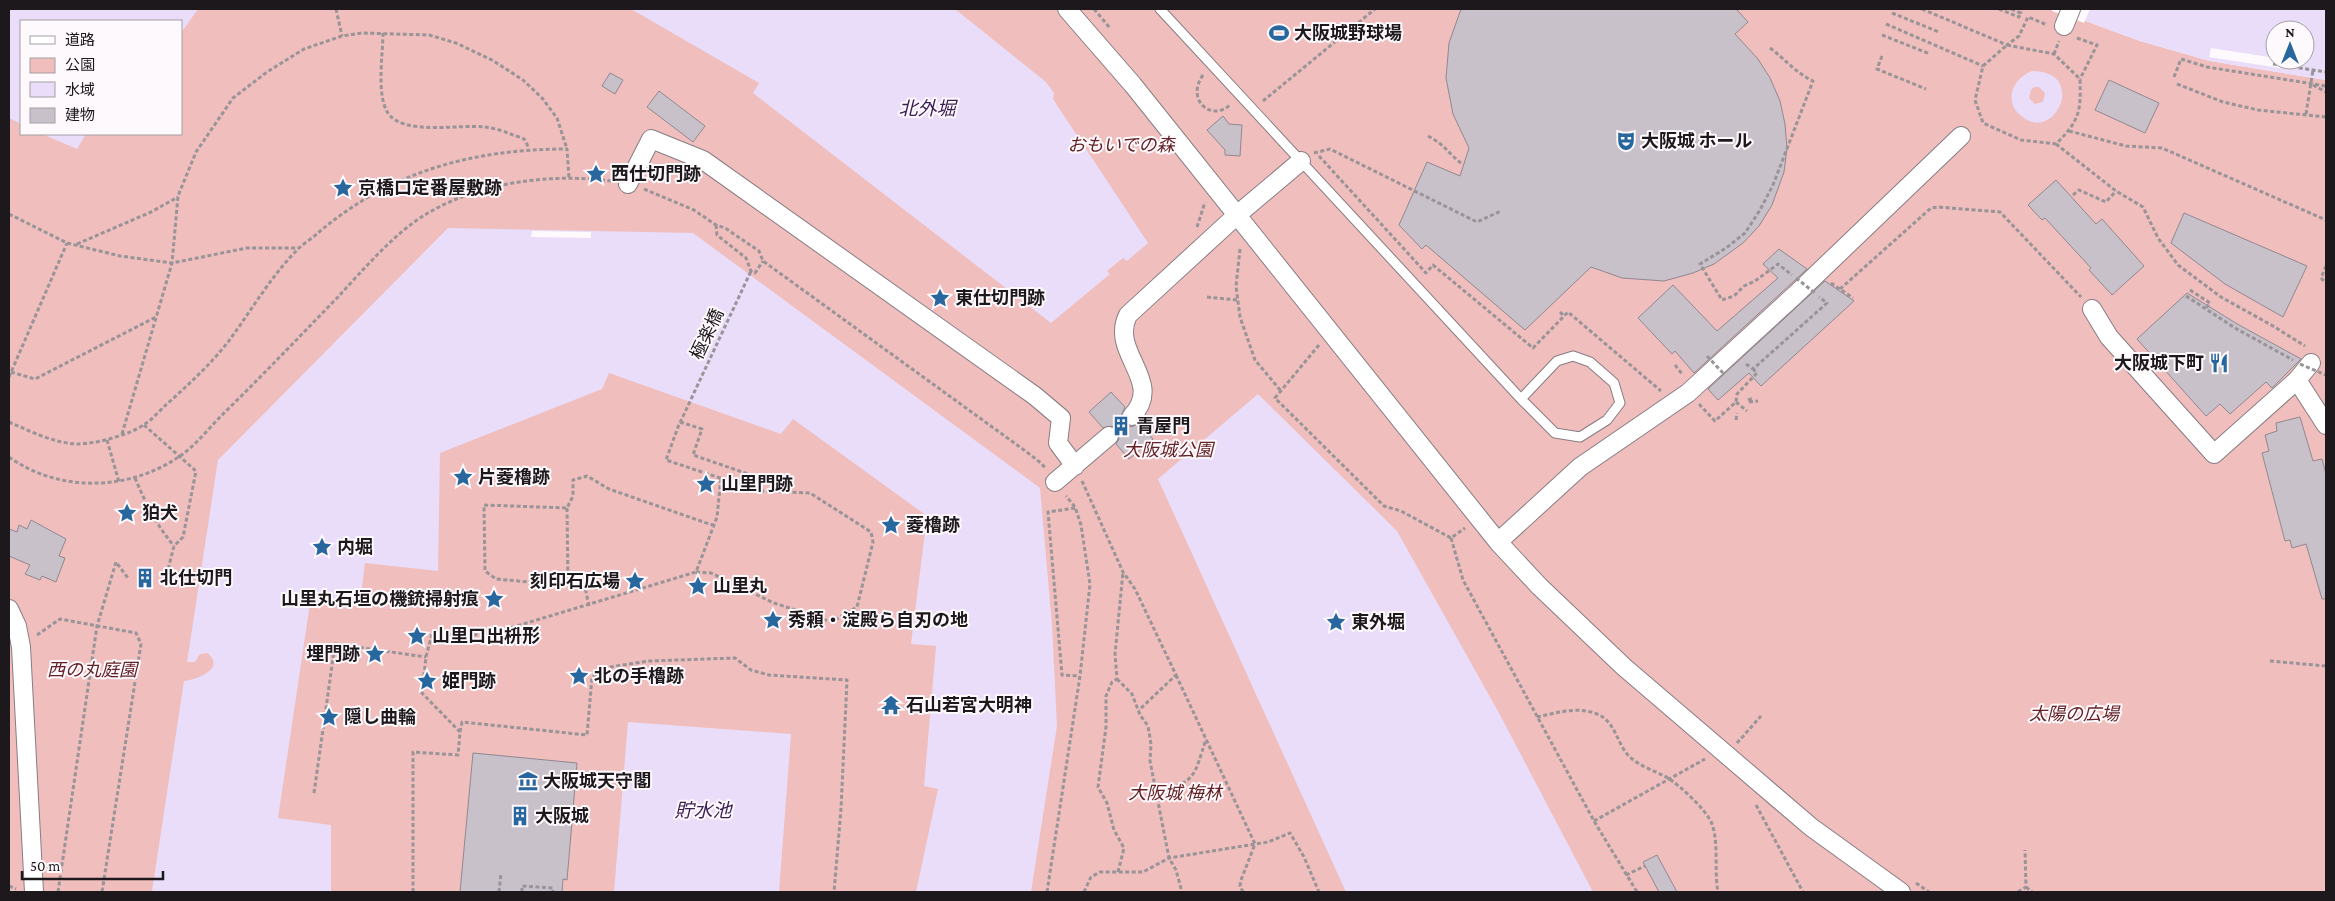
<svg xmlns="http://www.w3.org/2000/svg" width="2335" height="901" viewBox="0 0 2335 901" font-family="'Crimson Pro','Noto Sans JP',serif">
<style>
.green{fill:#f0bebc;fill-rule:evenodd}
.water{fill:#e9ddf9;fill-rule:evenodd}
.pier{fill:#fef9fc}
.building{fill:#c9c1ca;stroke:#908891}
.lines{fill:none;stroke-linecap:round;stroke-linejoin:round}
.lane-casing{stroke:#877d83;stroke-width:11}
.street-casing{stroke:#877d83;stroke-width:20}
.path{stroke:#989497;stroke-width:3;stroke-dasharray:4 2.5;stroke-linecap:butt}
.lane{stroke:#fff;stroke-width:9}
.street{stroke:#fff;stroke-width:18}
.path-bridge{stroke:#989497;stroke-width:3;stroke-dasharray:4 2.5;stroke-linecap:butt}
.labels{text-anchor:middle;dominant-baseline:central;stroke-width:4;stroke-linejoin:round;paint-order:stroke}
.poi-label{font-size:18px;font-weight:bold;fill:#1c181b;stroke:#fef9fc;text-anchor:start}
.park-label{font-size:18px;font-style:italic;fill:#642226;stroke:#fef9fc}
.street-label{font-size:18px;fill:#1c181b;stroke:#fef9fc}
.water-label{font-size:19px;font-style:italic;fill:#3a1e55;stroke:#fef9fc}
</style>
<rect width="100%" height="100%" fill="#fef9fc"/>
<path class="green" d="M 9,9 L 2053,9 L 2140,41 L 2210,61 L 2326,80 L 2326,892 L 9,892 ZM 21,21 L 181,21 L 181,134 L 21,134 Z"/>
<path class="water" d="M 9,9 L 198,9 L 181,33 L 181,21 L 21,21 L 21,124 L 9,118 Z
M 631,9 L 955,9 L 1046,82 L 1054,93 L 1053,99 L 1148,243 L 1127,261 L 1123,258 L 1107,271 L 1110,274 L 1051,323 L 753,93 L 759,83 Z
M 2053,9 L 2326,9 L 2326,80 L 2210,61 L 2140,41 ZM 2275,30 L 2305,30 L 2305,60 L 2275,60 Z
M 2032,71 C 2090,71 2053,148 2019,114 C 2003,98 2015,77 2032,71 ZM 2034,87 L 2039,87 L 2045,93 L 2043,102 L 2035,104 L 2029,98 L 2031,90 Z
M 42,134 L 86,134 L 77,149 Z
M 448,228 L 693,233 L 1040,488 L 1052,625 L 1057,726 L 1031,892 L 916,892 L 938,789 L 924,786 L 936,646 L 911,644 L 927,516 L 793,419 L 781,434 L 609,373 L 602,389 L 440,453 L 438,571 L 365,563 L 360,603 L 311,597 L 278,818 L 331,825 L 331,892 L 152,891 L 184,681 C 197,680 227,668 207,653 L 200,654 L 195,662 L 187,662 L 218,460 Z
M 1258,394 L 1397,531 L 1499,713 L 1593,892 L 1346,892 L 1158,479 Z
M 628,722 L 791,734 L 779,892 L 614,892 Z"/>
<path class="pier" d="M 2052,9 L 2090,9 L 2084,23 L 2052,11 Z
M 2211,48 L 2275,58 L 2275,60 L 2282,60 L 2280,68 L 2209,57 Z
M 532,231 L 591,232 L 591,238 L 531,237 Z"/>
<path class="building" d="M 1461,9 L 1736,9 L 1748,22 L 1735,34 L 1758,59 L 1770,78 L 1780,101 L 1785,124 L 1787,148 L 1784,172 L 1772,205 L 1759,226 L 1743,243 L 1714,264 L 1693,273 L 1664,281 L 1622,278 L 1591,267 L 1525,330 L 1426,245 L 1422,249 L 1399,225 L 1427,162 L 1460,176 L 1469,148 L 1453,114 L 1446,78 L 1449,43 Z
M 610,73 L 623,80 L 615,94 L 602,86 Z
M 2109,80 L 2159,103 L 2145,133 L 2095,110 Z
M 659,91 L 705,126 L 693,142 L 647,107 Z
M 1223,116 L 1229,124 L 1242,125 L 1240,156 L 1225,155 L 1225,150 L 1207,130 Z
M 2056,180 L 2096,224 L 2102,219 L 2144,266 L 2112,295 L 2089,270 L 2091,268 L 2045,218 L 2042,220 L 2028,205 Z
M 2184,213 L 2307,266 L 2283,317 L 2225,284 L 2171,243 Z
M 1779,249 L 1807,269 L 1694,373 L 1675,351 L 1672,354 L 1638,318 L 1673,285 L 1717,331 L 1778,278 L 1763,264 Z
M 1825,281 L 1854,301 L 1761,386 L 1749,373 L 1718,400 L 1708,389 Z
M 2187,293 L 2239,325 L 2301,359 L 2272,388 L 2266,382 L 2230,414 L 2220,404 L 2206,416 L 2137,339 Z
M 1111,392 L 1125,407 L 1121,416 L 1126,425 L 1132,427 L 1139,423 L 1153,439 L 1129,459 L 1116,444 L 1119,439 L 1117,430 L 1112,426 L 1103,428 L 1089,412 Z
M 2300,417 L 2313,461 L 2322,459 L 2326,474 L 2326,599 L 2322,599 L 2306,544 L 2292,548 L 2290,540 L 2285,541 L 2262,453 L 2269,451 L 2265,435 L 2277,431 L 2276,423 Z
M 31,520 L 66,539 L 59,556 L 65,558 L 56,582 L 42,576 L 40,580 L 25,574 L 30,565 L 9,556 L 9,529 L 17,532 L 19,525 L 27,529 Z
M 473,753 L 577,763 L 567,880 L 563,879 L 562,892 L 460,892 Z
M 1657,855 L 1677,892 L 1659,892 L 1643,862 Z"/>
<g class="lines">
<defs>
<path id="lane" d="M 1160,9 L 1521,399 L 1555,433 L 1580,437 L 1607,420 L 1620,403 L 1614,383 L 1590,362 L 1573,356 L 1557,361 L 1521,399"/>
<path id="street" d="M 1067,9 L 1133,85 L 1498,542 L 1539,586 L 1624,667 L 1811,827 L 1901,892
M 2064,26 L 2071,9
M 628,184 L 651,139 L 703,160 L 1035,396 L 1061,418 L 1058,443 L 1075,466
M 2092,309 L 2109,337 L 2214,454 L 2297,380 L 2311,363
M 2297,380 L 2326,425
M 1132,416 C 1165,381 1109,353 1128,315 L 1237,215 L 1301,161
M 1055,482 L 1109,436
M 1498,542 L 1580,467 L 1688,393 L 1795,295 L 1961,136
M 9,609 L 17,626 L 21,647 L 34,892"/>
</defs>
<use href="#lane" class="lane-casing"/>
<use href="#street" class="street-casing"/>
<path class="path" d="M 336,9 L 342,36
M 1094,9 L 1110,28
M 1922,9 L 2007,45 L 2019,36 L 2028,17 L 2047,25
M 1999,9 L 2019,17 L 2021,13 L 2011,9
M 1892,13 L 1939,32
M 1886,24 L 1983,66
M 383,33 C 383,54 376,95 388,113 C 403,136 460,124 484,127 C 494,128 504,131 513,135 C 516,136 521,137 524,139 C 526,141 528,147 529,149
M 1882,35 L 1930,54
M 2077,38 L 2097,45 L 2080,79
M 2007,45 L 2054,54 L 2080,79 C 2081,111 2080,120 2056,144 L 2021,140 L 1983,123 L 1975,100 L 1983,66 Z
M 1770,48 C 1785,59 1796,73 1813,81 L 1773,185 L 1760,210 L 1745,233 L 1726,248 L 1700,264 L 1722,300 L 1734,296 L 1744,286 L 1755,281 L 1778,264 L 1792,275
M 2054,54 L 2059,41
M 1882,56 L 1877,69 L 1926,89
M 2273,64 L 2326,72
M 1203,75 C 1185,100 1212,123 1231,104
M 2174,77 L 2181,59 L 2207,67 L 2326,86
M 2177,84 L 2223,102 L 2258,110 L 2326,117
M 2313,85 L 2326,92
M 1263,101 L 1375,9
M 2306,114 L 2313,70
M 2069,131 L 2126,146 L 2162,148 L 2326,220
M 1428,136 C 1444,144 1448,153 1462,164
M 2056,144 L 2116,191 L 2143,207 L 2158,238 L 2178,265 L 2221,297 L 2273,326 L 2305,346
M 1314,153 L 1330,149 L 1477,222 L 1501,211
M 1319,156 L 1426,273 L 1433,265 L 1533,348 L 1568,312 L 1661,391
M 644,189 L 694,210 L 716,225 L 725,228 L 759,251 L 763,261 L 1024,450 L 1041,463 L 1046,469
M 2073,195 L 2079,190 L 2106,202 L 2116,191
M 9,214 L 67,243 L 120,256 L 172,263 L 247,248 L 298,248
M 716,225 L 717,235 L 746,258 L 751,271 L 755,273 L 763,261
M 1197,227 L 1205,202
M 77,244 L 151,212 L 178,197
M 1240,249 L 1236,286 L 1240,317 L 1255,360 L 1281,391
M 2326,266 L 2321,278 L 2326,283
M 1831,283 L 1853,298
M 1840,289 L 1931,208 L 1938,207 L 2000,212 L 2081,297
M 2190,290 L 2210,303 L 2205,309
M 2186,296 L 2235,328 L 2293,360
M 1207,297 L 1237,300
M 1560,312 L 1564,316
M 1319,345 L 1275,398 L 1384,506 L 1401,511 L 1451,538 L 1465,528
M 1746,364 L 1753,369 L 1827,303 L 1819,297
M 1675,365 L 1682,374
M 11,372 L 35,379 L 156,317
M 9,377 L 67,243
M 1748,400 L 1754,398
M 1736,402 L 1747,411
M 1749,402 L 1758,401
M 1699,404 L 1715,421 L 1736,402 L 1737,394 L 1757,373 L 1753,369
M 1736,420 L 1737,413
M 9,422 C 30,431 53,443 77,444 C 95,444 130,435 145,424 C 153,419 160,410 167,404 C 189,384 210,365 228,342 C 251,311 271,276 298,249 C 304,243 313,238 319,232 C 391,171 474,149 567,149 L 569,178
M 680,422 L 702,429 L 693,455 L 751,475 L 747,487
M 144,425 L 196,471 L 183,537 L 174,546 L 164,585
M 122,434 L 172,263 L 178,196 L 196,152 L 233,98 L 267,72 L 304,49 L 342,36 L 362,33 L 429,35 L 456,43 L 492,60 L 523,80 L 542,98 L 557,118 L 567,149
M 107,440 L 119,482
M 9,457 C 59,493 130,491 180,456 C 195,446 209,428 223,414 C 262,376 299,337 337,298 C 363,270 395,232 428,213 C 481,182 551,173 612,181
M 135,478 C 145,502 157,526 174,546
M 1082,481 L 1123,572 L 1135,589 L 1176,675 L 1139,710
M 567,508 L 568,584
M 1075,508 L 1048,512 L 1062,675 L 1079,676
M 1451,538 L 1463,580 L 1594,821 L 1637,892
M 696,572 L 711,573 L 774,603 L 832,622 L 857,607 L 873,542 L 871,532 L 810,493 L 759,491 L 666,460 L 678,427 L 751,271
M 589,606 L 585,587 L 496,579 L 485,571 L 484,505 L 567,508 L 573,496 L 573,480 L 587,476 L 609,489 L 715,526
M 37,635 L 60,619 L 136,633 L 141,644 L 102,892
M 2270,661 L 2326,666
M 1176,675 L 1255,844 L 1241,880 L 1240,886 L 1243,892
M 1117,679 L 1132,694 L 1140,715 L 1148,726 L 1151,744 L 1150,761 L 1169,858 L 1176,870 L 1182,892
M 1537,717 C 1556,713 1578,706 1597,714 C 1617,722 1616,745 1631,758 C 1641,767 1656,771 1668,778 C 1680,786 1707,810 1712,824 C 1719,843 1714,872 1718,892
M 460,732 L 462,722 L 587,735 L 592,677 L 610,667 L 649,661 L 735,658 L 751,670 L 769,675 L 847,680 L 841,809 L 834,892
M 1737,743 L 1761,716
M 1157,791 C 1196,783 1194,776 1206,739
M 314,793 L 335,644 L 426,657
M 1756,805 L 1803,892
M 1594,821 L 1705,759
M 1118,872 L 1124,848 L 1114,830 L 1107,803 L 1098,787 L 1106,727 L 1106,696 L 1112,682 L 1117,679 L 1115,654 L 1123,572
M 1626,875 L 1645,866
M 1916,883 L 1929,892
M 9,886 L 16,889
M 2026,887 L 2032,892
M 58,892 L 97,626 L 116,562 L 128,578
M 413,892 L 413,752 L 458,755 L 460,732 L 422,693 L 426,657 L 432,634 L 487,635 L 696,572 L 717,517 L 721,477
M 499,892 L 501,873
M 522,892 L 522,886 L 553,888 L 553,892
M 1047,892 L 1080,676 L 1090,584 L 1081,525 L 1075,507 L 1066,496
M 1084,892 L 1091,877 L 1100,872 L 1143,872 L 1169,858 L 1268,842 L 1290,833 L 1304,857 L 1319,892
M 2018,892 L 2026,887 L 2025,850"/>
<use href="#lane" class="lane"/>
<use href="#street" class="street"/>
<path class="path-bridge" d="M 1796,278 L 1815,293
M 1707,356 L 1724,374
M 2300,364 L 2326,375"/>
</g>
<defs>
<symbol id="stadium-bare" viewBox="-9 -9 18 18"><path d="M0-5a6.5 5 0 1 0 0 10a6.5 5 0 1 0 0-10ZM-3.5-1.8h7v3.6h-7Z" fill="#28679e" stroke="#fef9fc" stroke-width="2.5" paint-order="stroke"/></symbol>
<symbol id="theatre-bare" viewBox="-9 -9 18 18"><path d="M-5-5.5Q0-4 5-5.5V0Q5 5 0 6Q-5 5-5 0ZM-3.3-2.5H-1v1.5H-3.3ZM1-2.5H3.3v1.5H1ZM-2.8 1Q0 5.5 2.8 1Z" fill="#28679e" stroke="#fef9fc" stroke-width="2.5" paint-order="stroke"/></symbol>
<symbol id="sight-bare" viewBox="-9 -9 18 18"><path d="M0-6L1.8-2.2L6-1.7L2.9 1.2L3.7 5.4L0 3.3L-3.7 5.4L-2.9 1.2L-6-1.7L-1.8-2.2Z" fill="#28679e" stroke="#fef9fc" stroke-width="2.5" paint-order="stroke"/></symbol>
<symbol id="restaurant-bare" viewBox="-9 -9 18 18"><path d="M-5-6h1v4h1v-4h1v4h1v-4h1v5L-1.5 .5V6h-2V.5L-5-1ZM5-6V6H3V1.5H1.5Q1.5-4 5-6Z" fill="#28679e" stroke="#fef9fc" stroke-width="2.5" paint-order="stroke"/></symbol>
<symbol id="building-bare" viewBox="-9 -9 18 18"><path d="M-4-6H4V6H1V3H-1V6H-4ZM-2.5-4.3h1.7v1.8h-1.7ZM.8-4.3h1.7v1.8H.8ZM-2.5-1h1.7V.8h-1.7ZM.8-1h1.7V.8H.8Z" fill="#28679e" stroke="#fef9fc" stroke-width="2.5" paint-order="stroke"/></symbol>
<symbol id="temple-bare" viewBox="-9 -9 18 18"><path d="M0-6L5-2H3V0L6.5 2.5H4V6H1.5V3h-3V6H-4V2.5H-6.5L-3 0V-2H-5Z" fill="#28679e" stroke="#fef9fc" stroke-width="2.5" paint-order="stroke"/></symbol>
<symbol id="museum-bare" viewBox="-9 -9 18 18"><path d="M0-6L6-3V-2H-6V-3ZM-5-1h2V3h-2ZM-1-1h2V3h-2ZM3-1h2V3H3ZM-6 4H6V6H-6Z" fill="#28679e" stroke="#fef9fc" stroke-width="2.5" paint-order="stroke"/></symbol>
</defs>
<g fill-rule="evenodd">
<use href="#stadium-bare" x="1265" y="19" width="28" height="28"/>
<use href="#theatre-bare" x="1612" y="127" width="28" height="28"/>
<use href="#sight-bare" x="582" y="160" width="28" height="28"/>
<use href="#sight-bare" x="329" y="174" width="28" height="28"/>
<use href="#sight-bare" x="926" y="284" width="28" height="28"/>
<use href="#restaurant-bare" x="2205" y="349" width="28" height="28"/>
<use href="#building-bare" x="1107" y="412" width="28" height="28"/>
<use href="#sight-bare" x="449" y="463" width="28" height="28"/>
<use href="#sight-bare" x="692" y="470" width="28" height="28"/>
<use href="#sight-bare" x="113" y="499" width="28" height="28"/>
<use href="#sight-bare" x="877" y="511" width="28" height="28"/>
<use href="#sight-bare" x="308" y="533" width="28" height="28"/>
<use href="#building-bare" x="131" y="564" width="28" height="28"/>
<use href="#sight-bare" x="621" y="567" width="28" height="28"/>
<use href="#sight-bare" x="684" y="572" width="28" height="28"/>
<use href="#sight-bare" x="480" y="585" width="28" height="28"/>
<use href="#sight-bare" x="759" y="606" width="28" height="28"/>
<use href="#sight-bare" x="1322" y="608" width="28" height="28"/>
<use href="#sight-bare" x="403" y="622" width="28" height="28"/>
<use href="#sight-bare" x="361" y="640" width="28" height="28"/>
<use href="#sight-bare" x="565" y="662" width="28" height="28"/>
<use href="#sight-bare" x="413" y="667" width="28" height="28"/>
<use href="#temple-bare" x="877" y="691" width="28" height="28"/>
<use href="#sight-bare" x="315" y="703" width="28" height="28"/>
<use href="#museum-bare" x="514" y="767" width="28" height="28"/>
<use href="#building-bare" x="506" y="802" width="28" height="28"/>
</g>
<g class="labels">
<g class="poi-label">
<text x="1294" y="33">大阪城野球場</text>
<text x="1641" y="141">大阪城 ホール</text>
<text x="611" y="174">西仕切門跡</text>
<text x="358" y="188">京橋口定番屋敷跡</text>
<text x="955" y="298">東仕切門跡</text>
<text x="2204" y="363" text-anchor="end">大阪城下町</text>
<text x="1136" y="426">青屋門</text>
<text x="478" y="477">片菱櫓跡</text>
<text x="721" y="484">山里門跡</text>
<text x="142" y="513">狛犬</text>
<text x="906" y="525">菱櫓跡</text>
<text x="337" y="547">内堀</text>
<text x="160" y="578">北仕切門</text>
<text x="620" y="581" text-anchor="end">刻印石広場</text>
<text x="713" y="586">山里丸</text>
<text x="479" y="599" text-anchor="end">山里丸石垣の機銃掃射痕</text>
<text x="788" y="620">秀頼・淀殿ら自刃の地</text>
<text x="1351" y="622">東外堀</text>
<text x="432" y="636">山里口出枡形</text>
<text x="360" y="654" text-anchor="end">埋門跡</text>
<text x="594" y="676">北の手櫓跡</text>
<text x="442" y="681">姫門跡</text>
<text x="906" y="705">石山若宮大明神</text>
<text x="344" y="717">隠し曲輪</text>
<text x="543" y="781">大阪城天守閣</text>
<text x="535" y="816">大阪城</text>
</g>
<g class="park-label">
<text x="1121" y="145">おもいでの森</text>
<text x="1168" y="450">大阪城公園</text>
<text x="92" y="670">西の丸庭園</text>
<text x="2074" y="714">太陽の広場</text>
<text x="1175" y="793">大阪城 梅林</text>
</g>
<g class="street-label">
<text transform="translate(707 334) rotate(-65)">極楽橋</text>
</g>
<g class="water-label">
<text x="927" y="108">北外堀</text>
<text x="703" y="810">貯水池</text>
</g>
</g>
<rect width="2335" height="901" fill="none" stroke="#1c181b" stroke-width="20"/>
<rect x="20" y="20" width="162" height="115" fill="#fef9fc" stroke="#a49fa2"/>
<rect x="30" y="36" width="25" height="8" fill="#ffffff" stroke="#a49fa2"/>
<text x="65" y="45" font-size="15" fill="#1c181b">道路</text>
<rect x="30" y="58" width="25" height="15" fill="#f0bebc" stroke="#a49fa2"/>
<text x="65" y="70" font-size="15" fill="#1c181b">公園</text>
<rect x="30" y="82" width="25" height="15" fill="#e9ddf9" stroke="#a49fa2"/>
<text x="65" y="95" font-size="15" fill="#1c181b">水域</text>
<rect x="30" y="108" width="25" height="15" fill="#c9c1ca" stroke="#a49fa2"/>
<text x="65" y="120" font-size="15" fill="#1c181b">建物</text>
<g transform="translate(2290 45)"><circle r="24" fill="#fef9fc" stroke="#a49fa2"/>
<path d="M0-4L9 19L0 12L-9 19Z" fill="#28679e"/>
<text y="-8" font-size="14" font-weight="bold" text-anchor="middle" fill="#1c181b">N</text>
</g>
<path d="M22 871v8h141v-8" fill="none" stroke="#1c181b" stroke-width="2.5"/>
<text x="30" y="871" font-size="15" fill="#1c181b" stroke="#fef9fc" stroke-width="4" paint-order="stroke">50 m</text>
</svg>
